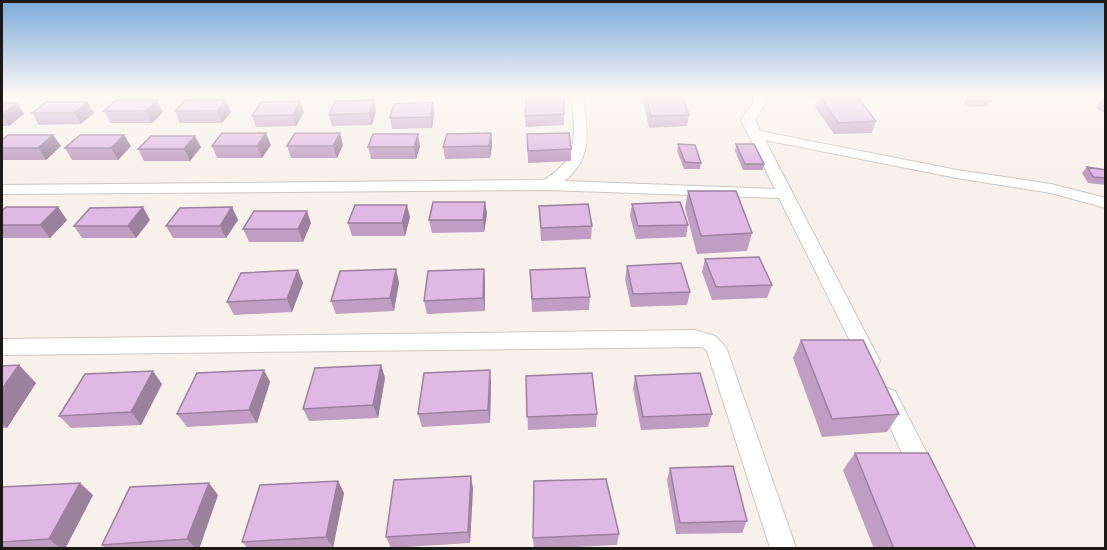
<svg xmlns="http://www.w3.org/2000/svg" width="1107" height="550" viewBox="0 0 1107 550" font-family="'Varela Round',sans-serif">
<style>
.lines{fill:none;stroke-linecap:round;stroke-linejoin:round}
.street-casing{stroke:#cec6c0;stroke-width:2}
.street{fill:#fff;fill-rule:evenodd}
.wall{fill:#c09ec3}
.shaded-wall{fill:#9c819f}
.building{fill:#dfb8e3;stroke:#9c819f;stroke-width:1.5}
</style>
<rect width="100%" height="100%" fill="#f8f0ea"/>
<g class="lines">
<defs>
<path id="street" d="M 571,95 L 583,95 C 587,128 594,159 564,181 L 775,189 L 741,120 L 753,103 L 753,95 L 765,95 L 765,103 L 755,120 L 760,131 L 957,170 L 1051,184 L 1106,198 L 1106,208 L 1051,193 L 957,178 L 765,140 L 880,361 L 877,367 L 870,369 L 863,367 L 779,198 L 547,190 L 2,194 L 2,185 L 544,180 C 581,157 575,134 571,95 Z
M 695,330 L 715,336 L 726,347 L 796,548 L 770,548 L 707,351 L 702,347 L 2,355 L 2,339 Z
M 887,388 L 895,391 L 934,467 L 937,475 L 934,483 L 925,486 L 916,483 L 876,397 L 879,391 Z"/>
</defs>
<use href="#street" class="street-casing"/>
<use href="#street" class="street"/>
</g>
<path class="wall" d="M 564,95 L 564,125 L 526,127 L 525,116 Z
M 644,95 L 682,95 L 689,115 L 687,126 L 649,128 L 643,101 Z
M 808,95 L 827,95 L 876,121 L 872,133 L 834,134 L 815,107 L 818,99 L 811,99 Z
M 976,95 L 995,95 L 994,97 L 986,97 L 991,101 L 987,106 L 968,107 L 964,103 L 967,97 L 979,97 Z
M 1038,95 L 1066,95 L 1065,96 L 1039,96 Z
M 1104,96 L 1106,96 L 1106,114 L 1096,108 Z
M 374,100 L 376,111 L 372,125 L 332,126 L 329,115 Z
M 300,101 L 304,112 L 296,126 L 256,127 L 252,116 Z
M 87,102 L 94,113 L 81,124 L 39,125 L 32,113 Z
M 433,102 L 434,114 L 432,128 L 392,129 L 390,118 Z
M 2,103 L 17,103 L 24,114 L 9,126 L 2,126 Z
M 104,111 L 163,112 L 152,123 L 110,123 Z
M 175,111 L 231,112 L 222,123 L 180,123 Z
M 491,133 L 492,145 L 490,158 L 445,159 L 443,147 Z
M 527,134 L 571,149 L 571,161 L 528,163 Z
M 2,140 L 61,146 L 46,160 L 2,160 Z
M 678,144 L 701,163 L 700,169 L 684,169 L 677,151 Z
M 736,144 L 764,164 L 763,170 L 743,170 L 735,151 Z
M 271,145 L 262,158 L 217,158 L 212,146 Z
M 343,145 L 337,158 L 291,158 L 287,146 Z
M 131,146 L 118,160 L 72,160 L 65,148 Z
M 420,146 L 416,159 L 371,159 L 368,147 Z
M 201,147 L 190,161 L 144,161 L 138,149 Z
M 1087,167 L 1106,170 L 1106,185 L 1088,183 L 1082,173 Z
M 688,191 L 752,233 L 747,251 L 697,254 L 685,208 Z
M 485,202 L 487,214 L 484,232 L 432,233 L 429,220 Z
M 632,204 L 688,225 L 686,237 L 636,239 L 630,216 Z
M 539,206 L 592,226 L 591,239 L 541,241 Z
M 232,207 L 238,220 L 226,238 L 173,238 L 166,226 Z
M 2,211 L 67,220 L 50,238 L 2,238 Z
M 410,217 L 405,236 L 352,236 L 348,223 Z
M 150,220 L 136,238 L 82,238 L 74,226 Z
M 311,223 L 303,242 L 249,242 L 243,229 Z
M 705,259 L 772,285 L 767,298 L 712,300 L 702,272 Z
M 627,266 L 690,292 L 687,305 L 631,307 L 625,279 Z
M 484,269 L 485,282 L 485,311 L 427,314 L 424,301 Z
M 530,270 L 590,297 L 589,310 L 532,312 Z
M 399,282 L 394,311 L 336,314 L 331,301 Z
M 303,283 L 292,312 L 234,315 L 227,302 Z
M 801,340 L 899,414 L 887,432 L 822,437 L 793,358 Z
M 381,365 L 385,378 L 378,418 L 309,421 L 303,409 Z
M 2,366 L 36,383 L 7,428 L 2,428 Z
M 264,370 L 270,382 L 257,423 L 187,427 L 177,414 Z
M 526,376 L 597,414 L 596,427 L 528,430 Z
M 635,376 L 712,414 L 708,427 L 641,430 L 633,389 Z
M 491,382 L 490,423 L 422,427 L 418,414 Z
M 162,384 L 141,425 L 71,428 L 59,416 Z
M 855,453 L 976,549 L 874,549 L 843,470 Z
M 670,468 L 747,521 L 742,533 L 676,534 L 667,480 Z
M 338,481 L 344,493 L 333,548 L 248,549 L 242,542 Z
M 2,487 L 93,495 L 65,549 L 2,549 Z
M 473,488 L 470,543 L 391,548 L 386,537 Z
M 218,495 L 199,549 L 106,549 L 102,545 Z
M 619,534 L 617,545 L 534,549 L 533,538 Z"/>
<path class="shaded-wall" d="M 157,100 L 163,112 L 152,123 L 146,111 Z
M 226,100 L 231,112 L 222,123 L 217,111 Z
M 374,100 L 376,111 L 372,125 L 369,113 Z
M 300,101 L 304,112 L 296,126 L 293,115 Z
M 87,102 L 94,113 L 81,124 L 74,113 Z
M 433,102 L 434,114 L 432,128 L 430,117 Z
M 17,103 L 24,114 L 9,126 L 2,114 Z
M 266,133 L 271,145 L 262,158 L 257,146 Z
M 340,133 L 343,145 L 337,158 L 333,146 Z
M 491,133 L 492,145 L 490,158 L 489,146 Z
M 418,134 L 420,146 L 416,159 L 414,147 Z
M 53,135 L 61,146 L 46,160 L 38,148 Z
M 124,135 L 131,146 L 118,160 L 111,148 Z
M 195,136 L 201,147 L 190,161 L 184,149 Z
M 485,202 L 487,214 L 484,232 L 483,220 Z
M 407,205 L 410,217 L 405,236 L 402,223 Z
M 58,207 L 67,220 L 50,238 L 40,225 Z
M 143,207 L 150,220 L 136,238 L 128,226 Z
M 232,207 L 238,220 L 226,238 L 220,226 Z
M 307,211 L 311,223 L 303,242 L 298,229 Z
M 396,269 L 399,282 L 394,311 L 390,298 Z
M 484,269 L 485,282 L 485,311 L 483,298 Z
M 298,270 L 303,283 L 292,312 L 287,299 Z
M 19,365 L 36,383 L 7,428 L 2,423 L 2,389 Z
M 381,365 L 385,378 L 378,418 L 373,405 Z
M 264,370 L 270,382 L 257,423 L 249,410 Z
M 490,370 L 491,382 L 490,423 L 488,410 Z
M 153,371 L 162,384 L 141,425 L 131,412 Z
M 471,476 L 473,488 L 470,543 L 468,532 Z
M 338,481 L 344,493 L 333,548 L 326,537 Z
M 80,483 L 93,495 L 65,549 L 61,549 L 49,539 Z
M 209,483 L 218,495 L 199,549 L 196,549 L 187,539 Z"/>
<path class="building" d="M 527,95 L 564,95 L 564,114 L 525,116 Z
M 646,95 L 682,95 L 689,115 L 651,116 Z
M 819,95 L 856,95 L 876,121 L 838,123 Z
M 967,97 L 986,97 L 991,101 L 971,101 Z
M 116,100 L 157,100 L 146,111 L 104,111 Z
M 185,100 L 226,100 L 217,111 L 175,111 Z
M 374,100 L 369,113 L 329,115 L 335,101 Z
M 300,101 L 293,115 L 252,116 L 261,102 Z
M 46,102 L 87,102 L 74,113 L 32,113 Z
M 433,102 L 430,117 L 390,118 L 394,104 Z
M 2,103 L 17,103 L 2,114 Z
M 222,133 L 266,133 L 257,146 L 212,146 Z
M 295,133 L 340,133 L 333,146 L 287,146 Z
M 491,133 L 489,146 L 443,147 L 447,134 Z
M 569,133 L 571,149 L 528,151 L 527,134 Z
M 373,134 L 418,134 L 414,147 L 368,147 Z
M 8,135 L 53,135 L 38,148 L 2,148 L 2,140 Z
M 80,135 L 124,135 L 111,148 L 65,148 Z
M 151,136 L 195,136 L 184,149 L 138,149 Z
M 678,144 L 695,145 L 701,163 L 685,162 Z
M 736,144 L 754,144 L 764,164 L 745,164 Z
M 1087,167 L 1106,170 L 1106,178 L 1093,177 Z
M 688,191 L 736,191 L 752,233 L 701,236 Z
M 433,202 L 485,202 L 483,220 L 429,220 Z
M 680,202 L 688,225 L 638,226 L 632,204 Z
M 588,204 L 592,226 L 541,228 L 539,206 Z
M 355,205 L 407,205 L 402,223 L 348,223 Z
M 6,207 L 58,207 L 40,225 L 2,225 L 2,211 Z
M 143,207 L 128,226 L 74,226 L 90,208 Z
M 232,207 L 220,226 L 166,226 L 180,208 Z
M 254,211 L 307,211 L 298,229 L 243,229 Z
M 759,257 L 772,285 L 716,287 L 705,259 Z
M 681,263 L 690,292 L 633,294 L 627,266 Z
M 585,268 L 590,297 L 532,299 L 530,270 Z
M 396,269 L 390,298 L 331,301 L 340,271 Z
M 484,269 L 483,298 L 424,301 L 428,271 Z
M 298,270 L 287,299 L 227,302 L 241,273 Z
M 801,340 L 863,340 L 899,414 L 832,419 Z
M 19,365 L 2,389 L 2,366 Z
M 381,365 L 373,405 L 303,409 L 315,368 Z
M 264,370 L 249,410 L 177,414 L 197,373 Z
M 490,370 L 488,410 L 418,414 L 424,373 Z
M 153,371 L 131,412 L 59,416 L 85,374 Z
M 592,373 L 597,414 L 527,417 L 526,376 Z
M 700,373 L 712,414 L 643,417 L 635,376 Z
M 855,453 L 928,453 L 976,549 L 894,549 Z
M 733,466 L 747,521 L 680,523 L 670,468 Z
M 471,476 L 468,532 L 386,537 L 394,480 Z
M 606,479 L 619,534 L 533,538 L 534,481 Z
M 338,481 L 326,537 L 242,542 L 260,485 Z
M 80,483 L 49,539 L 2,542 L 2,487 Z
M 209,483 L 187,539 L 102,545 L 130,487 Z"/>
<linearGradient id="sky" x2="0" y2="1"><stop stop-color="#7aaad9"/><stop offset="0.55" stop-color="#fcf8f6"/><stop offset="1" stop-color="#fcf8f6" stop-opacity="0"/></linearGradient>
<rect width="1107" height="172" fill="url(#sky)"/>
<rect width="1107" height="550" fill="none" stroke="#1b1816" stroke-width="6"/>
</svg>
